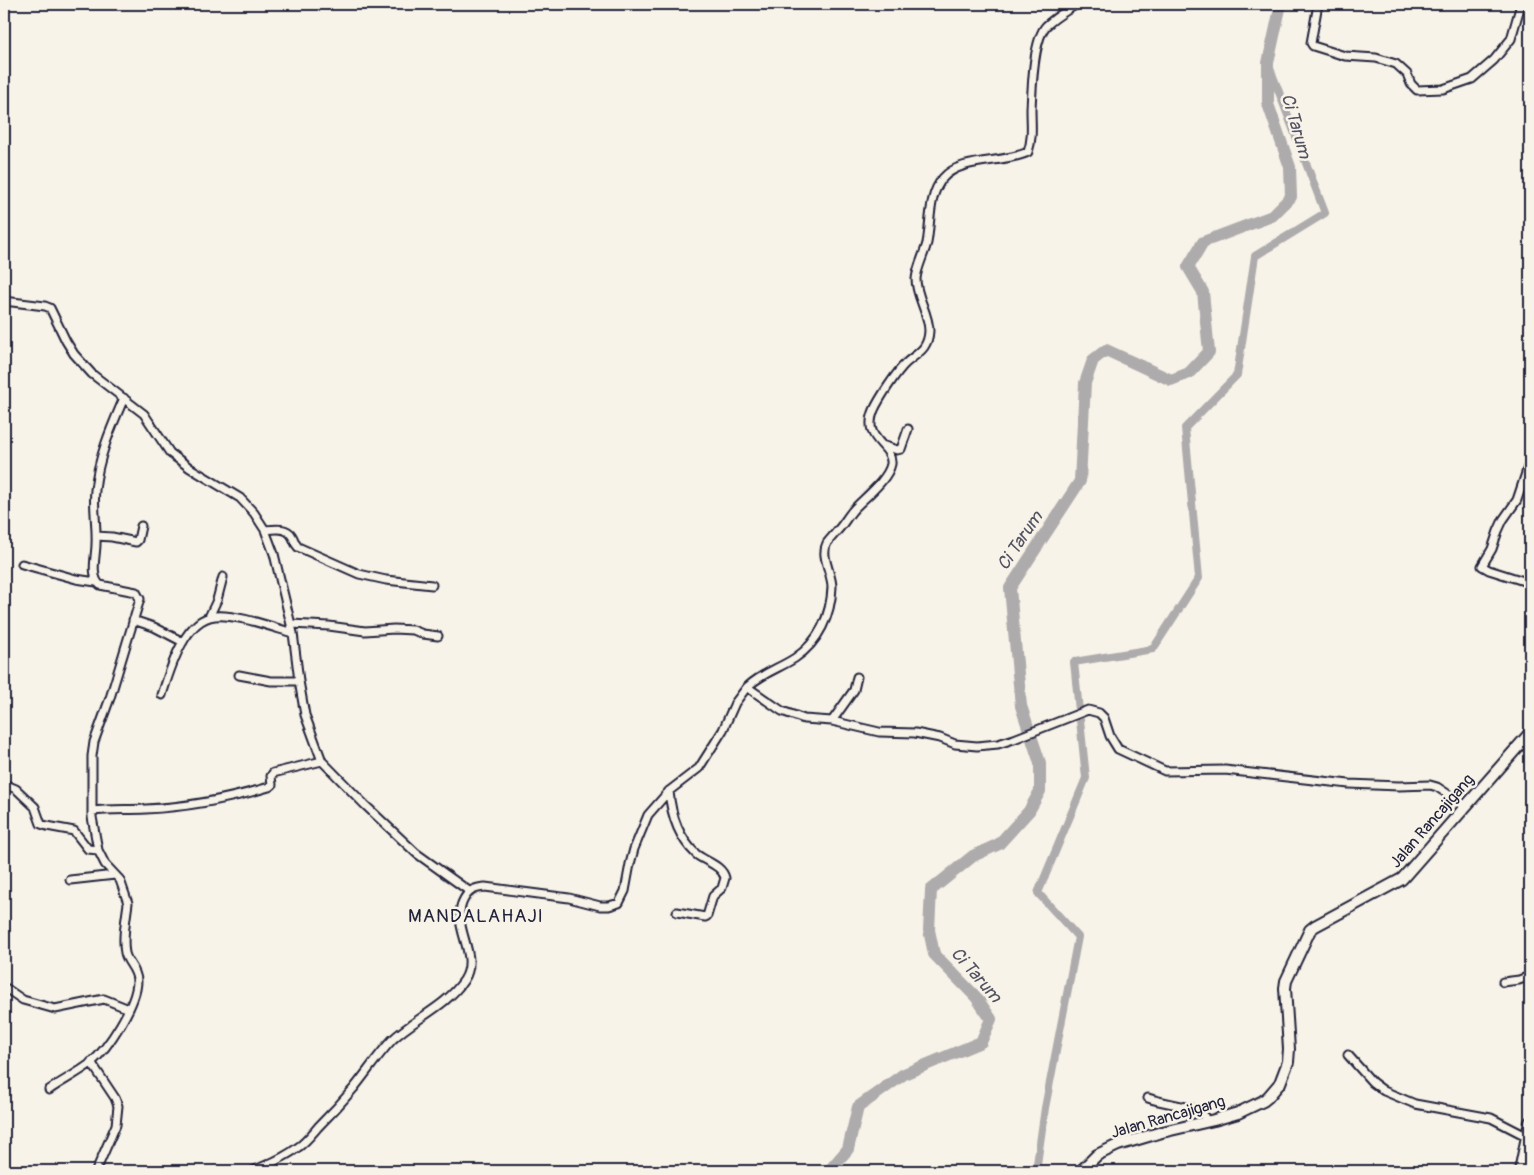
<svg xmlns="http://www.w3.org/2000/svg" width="1534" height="1175" viewBox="0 0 1534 1175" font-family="Pangolin,sans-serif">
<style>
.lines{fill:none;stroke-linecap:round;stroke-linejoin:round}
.canal{stroke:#aeabad;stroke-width:8}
.river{stroke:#aeabad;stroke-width:12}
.street-casing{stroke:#22223b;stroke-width:11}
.secondary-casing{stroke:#22223b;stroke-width:14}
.street{stroke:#f7f3e8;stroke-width:7}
.secondary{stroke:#f7f3e8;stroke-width:10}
.labels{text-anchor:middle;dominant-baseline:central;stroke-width:5;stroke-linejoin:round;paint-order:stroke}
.street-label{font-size:16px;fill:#22223b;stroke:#f7f3e8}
.water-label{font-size:18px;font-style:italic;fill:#535263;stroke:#f7f3e8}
.quarter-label{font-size:19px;letter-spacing:1px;fill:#22223b;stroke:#f7f3e8}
</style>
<rect width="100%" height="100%" fill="#f7f3e8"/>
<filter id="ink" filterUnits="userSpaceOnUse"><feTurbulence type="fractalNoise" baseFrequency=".02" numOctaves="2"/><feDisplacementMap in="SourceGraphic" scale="10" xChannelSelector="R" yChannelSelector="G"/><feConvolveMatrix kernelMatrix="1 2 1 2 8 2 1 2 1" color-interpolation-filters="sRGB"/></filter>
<g filter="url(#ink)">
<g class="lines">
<path class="canal" d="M 1036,1171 L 1045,1108 L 1078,937 L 1038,893 L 1086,778 L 1074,662 L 1153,649 L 1199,578 L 1185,428 L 1237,375 L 1255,256 L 1325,213 L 1268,63"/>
<path class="river" d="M 829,1171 L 848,1149 L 858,1107 L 904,1074 L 981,1042 L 991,1019 L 976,997 L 934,954 L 929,930 L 931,890 L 973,856 L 999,844 L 1029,811 L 1040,791 L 1040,763 L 1021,706 L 1010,588 L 1080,481 L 1085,383 L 1093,360 L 1106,350 L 1171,380 L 1189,373 L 1209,352 L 1203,292 L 1188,267 L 1203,242 L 1272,216 L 1291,197 L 1290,167 L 1268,104 L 1268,63 L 1281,4"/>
<defs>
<path id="street" d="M 1077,4 C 1066,11 1055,17 1046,26 C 1033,40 1032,90 1031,109 C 1031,125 1033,137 1028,152 C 1003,164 961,157 943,178 C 928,195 931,223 927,243 C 924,255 917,267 916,279 C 916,297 929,313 929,331 C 928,350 917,353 906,363 C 897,371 879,399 874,410 C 861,441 893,444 891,464 C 888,480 864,498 853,510 C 847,517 843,525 837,531 C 834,535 830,539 827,543 C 820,556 832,573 832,587 C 831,615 819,642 795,658 C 778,669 764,672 747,687 L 782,711 L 804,719 L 832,721 L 879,732 L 915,733 L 940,738 L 955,744 L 977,746 L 998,744 L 1014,739 L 1088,710 L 1099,713 L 1104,718 L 1110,736 L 1118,749 L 1165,771 L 1225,770 L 1349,784 L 1399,786 L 1430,785 L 1437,787 L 1466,806
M 1318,4 L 1311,43 L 1313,46 L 1345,56 L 1376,58 L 1396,64 L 1407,74 L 1411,84 L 1417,90 L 1443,89 L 1472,79 L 1494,60 L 1511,39 L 1521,4
M 4,301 L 45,306 L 50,308 L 66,341 L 74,354 L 92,374 L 144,414 L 170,453 L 190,468 L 240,498 L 254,513 L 265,530 L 274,554 L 293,633 L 299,681 L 305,715 L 322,761 L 365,805 L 416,853 L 469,891
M 882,445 L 897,450 L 901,449 L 908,429
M 1530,461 L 1517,500 L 1503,520 L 1498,531 L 1492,549 L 1482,566 L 1489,570 L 1530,583
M 265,530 C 274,529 287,527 292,536 C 295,541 294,543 298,547 L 359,574 L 386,580 L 432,585
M 96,536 L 112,537 L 136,542 L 138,540 L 141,526
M 22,564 L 76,579 L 96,582
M 209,617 L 217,600 L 223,577
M 133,620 L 154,627 L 183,642
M 291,624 L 329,626 L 365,631 L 394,629 L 413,630 L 423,634 L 438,636
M 239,675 L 271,681 L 299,681
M 162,695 C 170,670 184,619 215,616 C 236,614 272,627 293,633
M 832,721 L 854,690 L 857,677
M 4,784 L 16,789 L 35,807 L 41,824 L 47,826 L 74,831 L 88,849 L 98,850
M 669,791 C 671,814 678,837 696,854 C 704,861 722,865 725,878 L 722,888 L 713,896 L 707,916 L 705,917 L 677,912
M 92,811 C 110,809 128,810 146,809 C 188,807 229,799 269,787 L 272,785 L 271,776 L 273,773 L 322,761
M 70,880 L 115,875
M 1503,982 L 1519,980 L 1530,976
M 4,987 L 23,1000 L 55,1009 L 104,999 L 129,1009
M 1348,1055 L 1372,1082 L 1384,1091 L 1415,1104 L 1491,1118 L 1526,1136
M 91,1062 L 115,1098 L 118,1106 L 116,1125 L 96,1171
M 49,1090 C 62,1081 78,1073 91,1063 C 108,1048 137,1004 137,981 C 137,969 127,963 125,953 C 122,938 126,919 128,903 L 120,880 L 105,864 L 98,850 L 92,817 L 92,756 L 94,742 L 110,698 L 140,599 L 136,592 L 100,585 C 90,576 96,556 96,544 C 97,526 93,508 95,490 C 98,458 111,428 124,398
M 1148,1098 C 1165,1104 1186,1105 1202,1112 L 1207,1122
M 253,1171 C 268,1164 283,1159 297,1148 C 305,1143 312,1134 318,1127 C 331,1114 343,1101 354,1088 C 367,1072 378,1055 392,1040 C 415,1018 446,1007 464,980 C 481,954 449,926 464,899 C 469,890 475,888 485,887 L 569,898 L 600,906 L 609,906 L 619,903 L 625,891 L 630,864 L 634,849 L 648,815 L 669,791 L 699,768 L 723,730 L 735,703 L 747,687"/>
<path id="secondary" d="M 1081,1171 L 1097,1155 L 1118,1145 L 1162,1132 L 1214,1120 L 1238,1113 L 1263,1101 L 1268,1097 L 1280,1083 L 1288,1062 L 1289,1049 L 1285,988 L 1286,981 L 1310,930 L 1315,926 L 1402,879 L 1530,733
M 1520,1171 L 1530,1122"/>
</defs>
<use href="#street" class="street-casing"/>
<use href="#secondary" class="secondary-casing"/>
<use href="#street" class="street"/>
<use href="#secondary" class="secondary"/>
</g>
</g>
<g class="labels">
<g class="street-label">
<text transform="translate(1432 821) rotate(-49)">Jalan Rancajigang</text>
<text transform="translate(1168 1117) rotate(-16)">Jalan Rancajigang</text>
</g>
<g class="water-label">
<text transform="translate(1296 126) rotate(74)">Ci Tarum</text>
<text transform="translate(1020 541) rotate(-56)">Ci Tarum</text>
<text transform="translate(976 975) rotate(49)">Ci Tarum</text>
</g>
<g class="quarter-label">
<text x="476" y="916">MANDALAHAJI</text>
</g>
</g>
<rect width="1534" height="1175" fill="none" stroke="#f7f3e8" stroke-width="20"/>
<rect x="10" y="10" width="1514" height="1155" fill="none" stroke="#22223b" stroke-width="2" filter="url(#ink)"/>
</svg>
